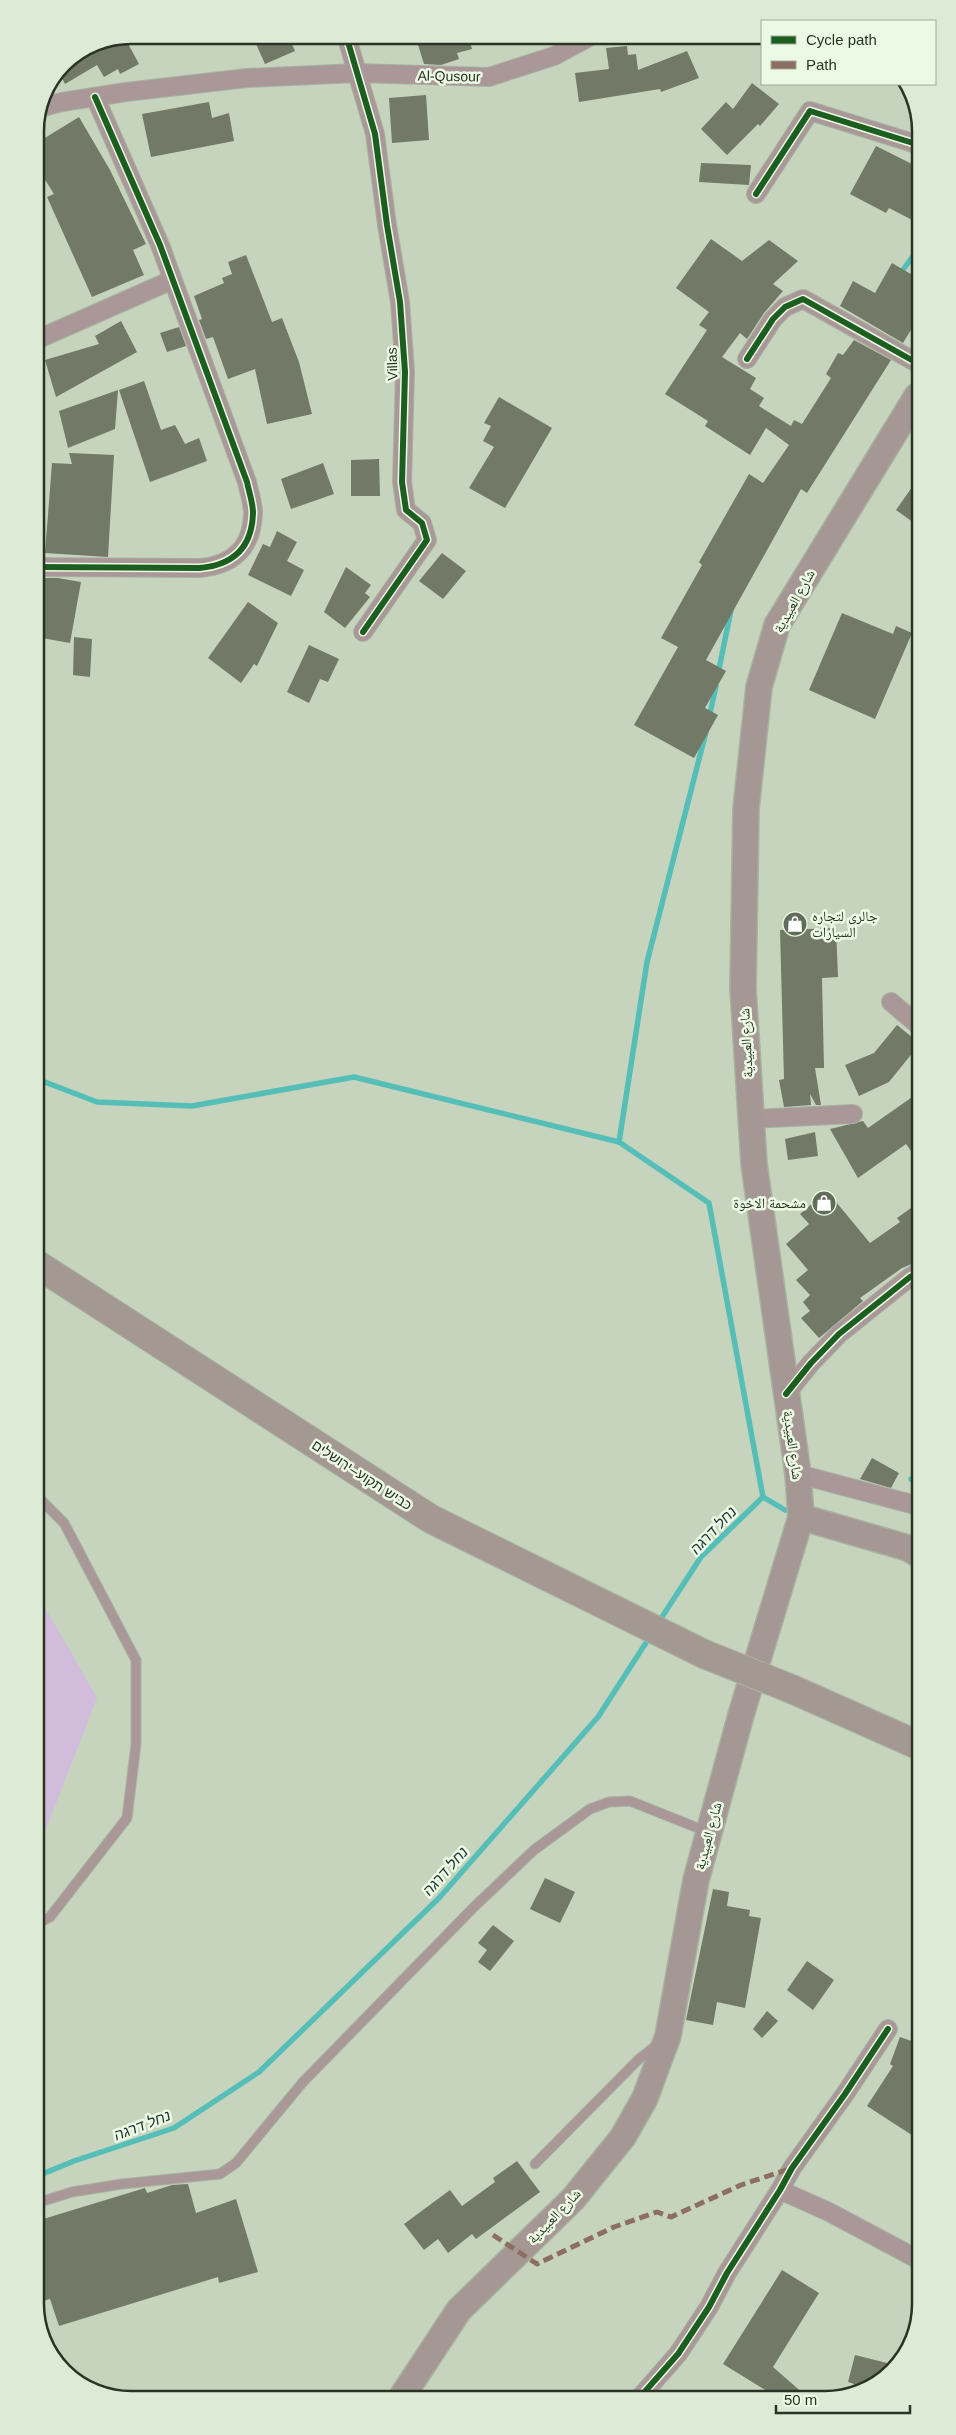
<svg xmlns="http://www.w3.org/2000/svg" width="956" height="2435" viewBox="0 0 956 2435" font-family="Helvetica,'Noto Naskh Arabic','Noto Sans Hebrew',sans-serif">
<style>
.green{fill:#d1bcdb}
.lines{fill:none;stroke-linecap:round;stroke-linejoin:round}
.stream{stroke:#55beb7;stroke-width:5.5}
.building{fill:#727967}
.service-casing{stroke:#a8b2a1;stroke-width:11}
.minor-casing{stroke:#a8b2a1;stroke-width:20}
.secondary-casing{stroke:#a8b2a1;stroke-width:28}
.primary-casing{stroke:#a8b2a1;stroke-width:30}
.service{stroke:#a99897;stroke-width:9}
.minor{stroke:#a99897;stroke-width:18}
.secondary{stroke:#a59793;stroke-width:25}
.primary{stroke:#a49892;stroke-width:28}
.primary-bridge-casing{stroke:#a8b2a1;stroke-width:30;stroke-linecap:butt}
.primary-bridge{stroke:#a49892;stroke-width:28}
.quiet{stroke:#8d6e63;stroke-width:5;stroke-dasharray:10 5;stroke-linecap:butt}
.cycleway-casing{stroke:#ecfae5;stroke-width:9}
.cycleway{stroke:#1b5e20;stroke-width:6}
.labels{text-anchor:middle;dominant-baseline:central;stroke-width:5;stroke-linejoin:round;paint-order:stroke}
.street-label{font-size:14px;fill:#2a3424;stroke:#ecfae5}
.poi-label{font-size:14px;fill:#2a3424;stroke:#ecfae5;text-anchor:start}
.water-label{font-size:15px;font-style:italic;fill:#213737;stroke:#ecfae5}
.rim{fill:none;stroke:#2a3424;stroke-width:2.5}
</style>
<rect width="100%" height="100%" fill="#c6d4be"/>
<path class="green" d="M 38,1595 L 97,1698 L 39,1847 Z"/>
<g class="lines">
<path class="stream" d="M 900,274 L 916,252
M 718,674 L 731,610
M 709,718 L 716,686
M 37,1079 L 97,1102 L 192,1106 L 354,1077 L 619,1142 L 709,1203 L 763,1497
M 619,1142 L 647,962 L 706,732
M 911,1479 L 919,1483
M 658,1623 L 701,1557 L 763,1497 L 785,1510
M 40,2175 L 74,2161 L 174,2128 L 259,2072 L 439,1898 L 598,1717 L 651,1635"/>
</g>
<path class="building" d="M 252,35 L 288,35 L 295,51 L 265,64 Z
M 415,35 L 468,35 L 472,49 L 457,53 L 459,59 L 441,65 L 424,64 Z
M 124,36 L 139,64 L 120,74 L 118,69 L 104,77 L 97,65 L 65,84 L 59,72 L 63,63 L 94,42 Z
M 627,46 L 628,55 L 636,54 L 638,70 L 687,51 L 699,78 L 661,92 L 660,89 L 579,102 L 575,73 L 609,69 L 606,48 Z
M 752,83 L 779,104 L 760,126 L 758,124 L 727,155 L 701,129 L 726,102 L 733,109 Z
M 426,95 L 429,140 L 392,143 L 389,98 Z
M 209,102 L 212,118 L 229,113 L 234,141 L 151,157 L 142,114 Z
M 79,117 L 110,170 L 146,244 L 133,250 L 144,275 L 92,297 L 47,197 L 54,194 L 35,164 L 35,144 Z
M 876,146 L 916,166 L 916,222 L 889,208 L 886,213 L 850,194 Z
M 701,163 L 751,165 L 749,185 L 699,182 Z
M 711,239 L 742,261 L 769,240 L 798,261 L 773,284 L 783,291 L 764,313 L 747,339 L 740,333 L 722,357 L 756,378 L 750,389 L 764,398 L 759,406 L 791,426 L 794,420 L 802,424 L 831,378 L 826,374 L 838,353 L 843,355 L 854,340 L 891,360 L 807,493 L 801,489 L 706,660 L 726,671 L 705,708 L 718,715 L 694,758 L 634,725 L 678,647 L 661,638 L 702,565 L 699,562 L 749,474 L 763,483 L 789,445 L 766,428 L 750,455 L 705,426 L 708,421 L 665,394 L 707,330 L 699,325 L 709,312 L 676,288 Z
M 246,255 L 272,322 L 282,318 L 299,362 L 312,414 L 267,424 L 255,369 L 228,379 L 213,337 L 206,339 L 199,320 L 202,319 L 194,296 L 224,283 L 222,278 L 232,274 L 228,262 Z
M 892,263 L 916,277 L 917,320 L 903,343 L 840,306 L 853,281 L 875,293 Z
M 121,321 L 137,352 L 56,397 L 45,360 L 99,344 L 95,336 Z
M 179,327 L 186,346 L 167,352 L 160,333 Z
M 144,381 L 161,430 L 175,425 L 185,444 L 199,438 L 207,461 L 150,482 L 119,390 Z
M 118,390 L 115,429 L 68,448 L 59,411 Z
M 499,397 L 552,428 L 505,508 L 469,488 L 494,447 L 483,441 L 491,426 L 484,423 Z
M 69,453 L 114,455 L 108,557 L 45,553 L 52,463 L 72,464 Z
M 379,459 L 380,496 L 351,496 L 351,460 Z
M 323,463 L 334,494 L 291,509 L 281,479 Z
M 917,480 L 917,525 L 896,510 Z
M 277,531 L 297,542 L 287,561 L 304,570 L 291,596 L 248,575 L 263,544 L 270,547 Z
M 442,553 L 466,571 L 443,599 L 419,581 Z
M 346,567 L 371,585 L 365,593 L 370,597 L 345,628 L 324,612 Z
M 36,578 L 58,578 L 81,582 L 70,643 L 36,637 Z
M 248,602 L 278,623 L 257,666 L 254,664 L 241,683 L 208,658 Z
M 842,613 L 893,634 L 896,626 L 912,633 L 875,719 L 809,690 Z
M 74,637 L 92,639 L 90,677 L 73,675 Z
M 309,645 L 339,659 L 328,682 L 320,679 L 309,703 L 287,692 Z
M 836,928 L 838,977 L 822,978 L 824,1068 L 815,1068 L 821,1105 L 816,1105 L 810,1094 L 811,1105 L 784,1107 L 779,1080 L 784,1079 L 780,930 Z
M 897,1025 L 918,1042 L 918,1046 L 889,1082 L 859,1096 L 845,1065 L 874,1053 Z
M 918,1093 L 918,1161 L 906,1144 L 858,1178 L 830,1129 L 863,1121 L 868,1128 Z
M 815,1132 L 818,1156 L 788,1160 L 785,1139 Z
M 827,1191 L 870,1243 L 900,1222 L 897,1218 L 918,1203 L 919,1261 L 902,1268 L 860,1298 L 863,1301 L 819,1338 L 801,1318 L 810,1311 L 803,1302 L 810,1295 L 796,1280 L 808,1270 L 786,1244 L 809,1224 L 800,1214 Z
M 872,1458 L 899,1473 L 891,1488 L 860,1479 Z
M 545,1878 L 575,1892 L 560,1923 L 530,1909 Z
M 713,1889 L 729,1892 L 727,1906 L 750,1910 L 749,1916 L 761,1918 L 745,2008 L 717,2002 L 713,2025 L 686,2020 Z
M 493,1925 L 514,1941 L 490,1971 L 478,1962 L 487,1950 L 478,1943 Z
M 807,1961 L 834,1980 L 813,2010 L 787,1990 Z
M 767,2011 L 778,2021 L 762,2038 L 753,2029 Z
M 900,2037 L 920,2044 L 921,2141 L 867,2106 L 893,2066 L 890,2064 Z
M 517,2161 L 540,2192 L 476,2239 L 472,2234 L 448,2253 L 438,2239 L 424,2250 L 404,2224 L 450,2190 L 462,2206 L 495,2182 L 493,2178 Z
M 188,2184 L 196,2213 L 236,2199 L 258,2272 L 219,2283 L 218,2277 L 59,2326 L 50,2299 L 40,2302 L 40,2220 L 145,2188 L 147,2193 L 172,2185 Z
M 782,2270 L 819,2293 L 773,2367 L 805,2395 L 775,2396 L 723,2364 Z
M 855,2355 L 895,2365 L 896,2366 L 856,2395 L 852,2395 L 854,2384 L 848,2382 Z"/>
<g class="lines">
<defs>
<path id="service" d="M 38,1497 L 64,1523 L 136,1660 L 136,1744 L 127,1818 L 50,1917 L 39,1923
M 535,2164 L 639,2059 L 658,2044
M 40,2202 L 72,2192 L 122,2184 L 220,2174 L 236,2163 L 303,2082 L 474,1907 L 534,1850 L 590,1809 L 609,1802 L 630,1801 L 708,1832
M 900,2362 L 907,2346"/>
<path id="minor" d="M 346,35 L 375,134 L 387,225 L 400,302 L 405,372 L 402,482 L 406,510 L 422,523 L 427,540 L 363,632
M 43,107 L 62,102 L 126,92 L 247,78 L 357,73 L 489,77 L 554,56 L 593,35
M 756,194 L 810,111 L 916,144
M 36,340 L 172,280
M 747,359 L 773,319 L 785,307 L 803,299 L 917,363
M 36,567 L 200,568 C 233,565 252,548 253,513 C 253,503 249,492 247,482 L 160,245 L 95,97
M 891,1002 L 918,1025
M 751,1119 L 853,1114
M 786,1394 L 811,1363 L 839,1334 L 910,1277 L 919,1272
M 798,1474 L 919,1506
M 780,2190 L 829,2212 L 921,2261
M 641,2396 L 678,2354 L 709,2307 L 727,2273 L 780,2190 L 792,2168 L 845,2094 L 888,2029"/>
<path id="secondary" d="M 801,1517 L 908,1548 L 919,1555
M 401,2398 L 459,2310 L 573,2199 L 623,2137 L 645,2098 L 668,2036 L 696,1880 L 741,1715 L 801,1517 L 798,1474 L 754,1164 L 743,988 L 746,809 L 759,687 L 777,625 L 917,396"/>
<path id="primary" d="M 38,1265 L 431,1519 L 704,1654
M 794,1690 L 920,1746"/>
</defs>
<use href="#service" class="service-casing"/>
<use href="#minor" class="minor-casing"/>
<use href="#secondary" class="secondary-casing"/>
<use href="#primary" class="primary-casing"/>
<use href="#service" class="service"/>
<use href="#minor" class="minor"/>
<use href="#secondary" class="secondary"/>
<use href="#primary" class="primary"/>
<defs>
<path id="primary-bridge" d="M 704,1654 L 794,1690"/>
</defs>
<use href="#primary-bridge" class="primary-bridge-casing"/>
<use href="#primary-bridge" class="primary-bridge"/>
<path class="quiet" d="M 493,2235 L 537,2264 L 614,2227 L 657,2212 L 671,2217 L 741,2185 L 792,2168"/>
<defs>
<path id="cycleway" d="M 346,35 L 375,134 L 387,225 L 400,302 L 405,372 L 402,482 L 406,510 L 422,523 L 427,540 L 363,632
M 756,194 L 810,111 L 916,144
M 747,359 L 773,319 L 785,307 L 803,299 L 917,363
M 36,567 L 200,568 C 233,565 252,548 253,513 C 253,503 249,492 247,482 L 160,245 L 95,97
M 786,1394 L 811,1363 L 839,1334 L 910,1277 L 919,1272
M 641,2396 L 678,2354 L 709,2307 L 727,2273 L 780,2190 L 792,2168 L 845,2094 L 888,2029"/>
</defs>
<use href="#cycleway" class="cycleway-casing"/>
<use href="#cycleway" class="cycleway"/>
</g>
<defs>
<symbol id="shop-disc" viewBox="-11 -11 22 22"><circle r="9.5" fill="#616c5a" stroke="#ecfae5"/><path d="M-5-2.5h2.3a2.7 3.5 0 0 1 5.4 0H5L5.5 6h-11ZM-1.5-2.5h3a1.5 2.3 0 0 0-3 0Z" fill="#fff"/></symbol>
</defs>
<g fill-rule="evenodd">
<use href="#shop-disc" x="781" y="910" width="28" height="28"/>
<use href="#shop-disc" x="810" y="1189" width="28" height="28"/>
</g>
<g class="labels">
<g class="street-label">
<text transform="translate(449 76) rotate(1)">Al-Qusour</text>
<text transform="translate(392 364) rotate(-92)">Villas</text>
<text transform="translate(794 601) rotate(-61)">شارع العبيدية</text>
<text transform="translate(746 1043) rotate(-93)">شارع العبيدية</text>
<text transform="translate(793 1445) rotate(82)">شارع العبيدية</text>
<text transform="translate(362 1475) rotate(33)">כביש תקוע–ירושלים</text>
<text transform="translate(708 1836) rotate(-75)">شارع العبيدية</text>
<text transform="translate(554 2216) rotate(-46)">شارع العبيدية</text>
</g>
<g class="poi-label">
<text x="812" y="916">جالري لتجاره<tspan x="812" dy="16">السيارات</tspan></text>
<text x="806" y="1203" text-anchor="end">مشحمة الاخوة</text>
</g>
<g class="water-label">
<text transform="translate(713 1530) rotate(-46)">נחל דרגה</text>
<text transform="translate(445 1871) rotate(-48)">נחל דרגה</text>
<text transform="translate(142 2125) rotate(-21)">נחל דרגה</text>
</g>
</g>
<path d="M0 0H956V2435H0ZM131 44H825A87 87 0 0 1 912 131V2304A87 87 0 0 1 825 2391H131A87 87 0 0 1 44 2304V131A87 87 0 0 1 131 44Z" fill="#dcead6" fill-rule="evenodd"/>
<path class="rim" d="M131 44H825A87 87 0 0 1 912 131V2304A87 87 0 0 1 825 2391H131A87 87 0 0 1 44 2304V131A87 87 0 0 1 131 44Z"/>
<rect x="761" y="20" width="175" height="65" fill="#ecfae5" stroke="#9eab98"/>
<rect x="771" y="36" width="25" height="8" fill="#1b5e20" stroke="#9eab98"/>
<text x="806" y="45" font-size="15" fill="#2a3424">Cycle path</text>
<rect x="771" y="61" width="25" height="8" fill="#8d6e63" stroke="#9eab98"/>
<text x="806" y="70" font-size="15" fill="#2a3424">Path</text>
<path d="M776 2405v8h134v-8" fill="none" stroke="#2a3424" stroke-width="2.5"/>
<text x="784" y="2405" font-size="15" fill="#2a3424" stroke="#ecfae5" stroke-width="4" paint-order="stroke">50 m</text>
</svg>
